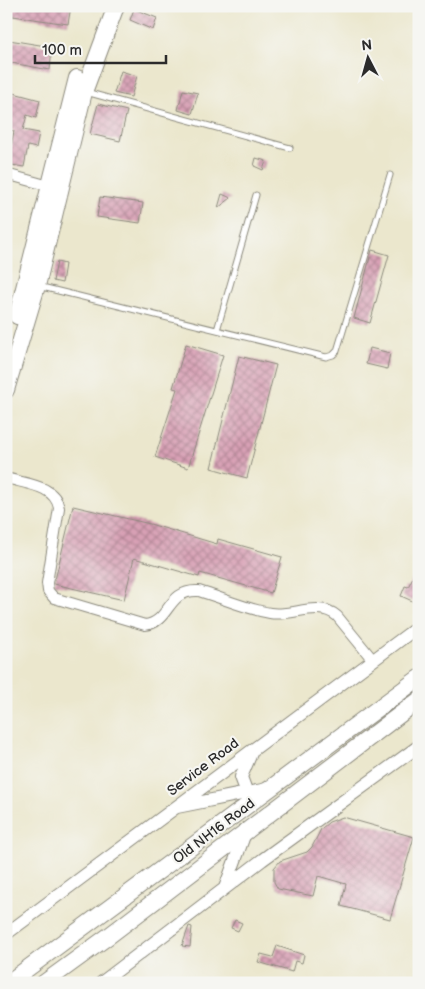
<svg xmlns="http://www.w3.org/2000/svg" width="425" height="989" viewBox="0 0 425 989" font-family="'Balsamiq Sans',sans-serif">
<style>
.building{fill:url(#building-cross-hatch)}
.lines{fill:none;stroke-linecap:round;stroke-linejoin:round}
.service-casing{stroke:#8b897c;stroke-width:7}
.minor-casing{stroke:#8b897c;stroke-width:12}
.tertiary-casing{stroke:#8b897c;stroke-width:14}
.primary-casing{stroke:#8b897c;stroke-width:18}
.service{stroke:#fff;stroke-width:5}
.minor{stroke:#fff;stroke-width:10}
.tertiary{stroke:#fff;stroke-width:12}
.primary{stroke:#fff;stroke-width:16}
.labels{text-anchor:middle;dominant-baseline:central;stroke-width:4.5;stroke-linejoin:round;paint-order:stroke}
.street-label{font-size:14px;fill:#2b2b2b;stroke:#f6f6f2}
</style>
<defs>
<pattern id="building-cross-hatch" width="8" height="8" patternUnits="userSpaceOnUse" patternTransform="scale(1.25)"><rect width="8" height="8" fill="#d8a0b5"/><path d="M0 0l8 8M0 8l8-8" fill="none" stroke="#af8393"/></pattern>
</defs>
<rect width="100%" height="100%" fill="#f6f6f2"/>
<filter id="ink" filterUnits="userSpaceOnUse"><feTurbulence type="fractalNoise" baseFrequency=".02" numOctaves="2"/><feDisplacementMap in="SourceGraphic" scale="10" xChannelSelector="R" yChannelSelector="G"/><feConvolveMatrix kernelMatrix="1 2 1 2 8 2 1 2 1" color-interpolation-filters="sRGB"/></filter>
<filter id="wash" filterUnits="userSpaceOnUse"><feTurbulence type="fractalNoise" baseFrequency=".0096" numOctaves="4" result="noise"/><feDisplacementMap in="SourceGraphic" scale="20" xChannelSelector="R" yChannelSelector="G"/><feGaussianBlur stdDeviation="1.12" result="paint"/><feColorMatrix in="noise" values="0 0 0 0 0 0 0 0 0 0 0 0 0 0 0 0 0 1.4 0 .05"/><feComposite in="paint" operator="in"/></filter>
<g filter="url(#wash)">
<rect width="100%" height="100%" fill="#ebe7cd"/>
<g id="blocks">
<path class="building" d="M 8,6 L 71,6 L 68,24 L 6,15 Z
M 134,9 L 157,18 L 153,30 L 130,20 Z
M 9,40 L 52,47 L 50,70 L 6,62 Z
M 121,71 L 137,76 L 131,97 L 114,93 Z
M 183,90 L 198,93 L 192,114 L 178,110 Z
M 10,92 L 40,100 L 36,118 L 27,115 L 23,130 L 39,133 L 36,148 L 28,146 L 24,167 L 6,164 L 8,145 L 11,146 L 14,131 L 6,129 L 9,111 L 6,108 Z
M 98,104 L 127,111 L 120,141 L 90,134 Z
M 256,158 L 266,161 L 263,170 L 254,166 Z
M 222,194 L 231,198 L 218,208 Z
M 100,197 L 143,203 L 140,223 L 97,217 Z
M 372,250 L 389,255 L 370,323 L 354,318 Z
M 57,262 L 65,264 L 62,283 L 53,281 Z
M 186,344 L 223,355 L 188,468 L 155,457 L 177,389 L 173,388 Z
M 370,348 L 390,353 L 387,369 L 366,364 Z
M 239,356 L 276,365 L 247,478 L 211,468 Z
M 73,506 L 150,524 L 217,544 L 218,539 L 282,557 L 271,593 L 200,573 L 199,577 L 134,558 L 124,600 L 54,584 Z
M 419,565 L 419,604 L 401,596 L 405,586 L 408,587 Z
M 343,817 L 414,837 L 390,919 L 341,906 L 346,884 L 318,876 L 313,896 L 278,889 L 274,882 L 274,868 L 280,861 L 307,852 L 312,847 L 321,829 L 329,822 Z
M 235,920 L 242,923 L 238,931 L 231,928 Z
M 189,926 L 192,927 L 190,947 L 182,946 Z
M 277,946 L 304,955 L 302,963 L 295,961 L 292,972 L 258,962 L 261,954 L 273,957 Z"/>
</g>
</g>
<g filter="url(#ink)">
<use href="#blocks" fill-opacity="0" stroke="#8b897c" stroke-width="1"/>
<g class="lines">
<defs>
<path id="service" d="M 86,92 L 290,148
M 38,286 L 326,357 L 333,355 L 337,351 L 390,175
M 217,330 L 256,195"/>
<path id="minor" d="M 6,174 L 53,187
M 6,478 C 26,484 55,485 59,508 L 47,583 L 48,591 L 54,598 L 145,625 C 171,622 166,589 199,591 C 222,598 246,609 270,613 C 292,617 318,600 337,616 L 373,660"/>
<path id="tertiary" d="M 247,793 L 241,777 L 252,751
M 177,807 L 267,789
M 225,888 L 245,833
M 6,934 L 419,626
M 101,983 L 262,860 L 419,746"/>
<path id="primary" d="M 17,316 L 77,78
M 6,390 L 37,286 L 84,92 L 116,6
M 8,983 L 419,678
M 44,983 L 110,935 L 419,700"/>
</defs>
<use href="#service" class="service-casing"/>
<use href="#minor" class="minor-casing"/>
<use href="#tertiary" class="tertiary-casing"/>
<use href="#primary" class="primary-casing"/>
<use href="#service" class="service"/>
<use href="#minor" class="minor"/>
<use href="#tertiary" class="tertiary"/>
<use href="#primary" class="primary"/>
</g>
</g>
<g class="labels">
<g class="street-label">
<text transform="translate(203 767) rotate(-37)">Service Road</text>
<text transform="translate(214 831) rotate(-37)">Old NH16 Road</text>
</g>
</g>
<rect width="425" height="989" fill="none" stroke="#f6f6f2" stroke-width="25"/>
<g transform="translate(368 58) rotate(354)" stroke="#f6f6f2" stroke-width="4" paint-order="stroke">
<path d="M0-4L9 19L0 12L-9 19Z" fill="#2b2b2b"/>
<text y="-8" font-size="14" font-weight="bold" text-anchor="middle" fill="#2b2b2b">N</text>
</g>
<path d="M35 55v8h131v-8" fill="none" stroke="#2b2b2b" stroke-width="2.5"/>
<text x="42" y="55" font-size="15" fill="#2b2b2b" stroke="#f6f6f2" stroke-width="4" paint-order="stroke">100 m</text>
</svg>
